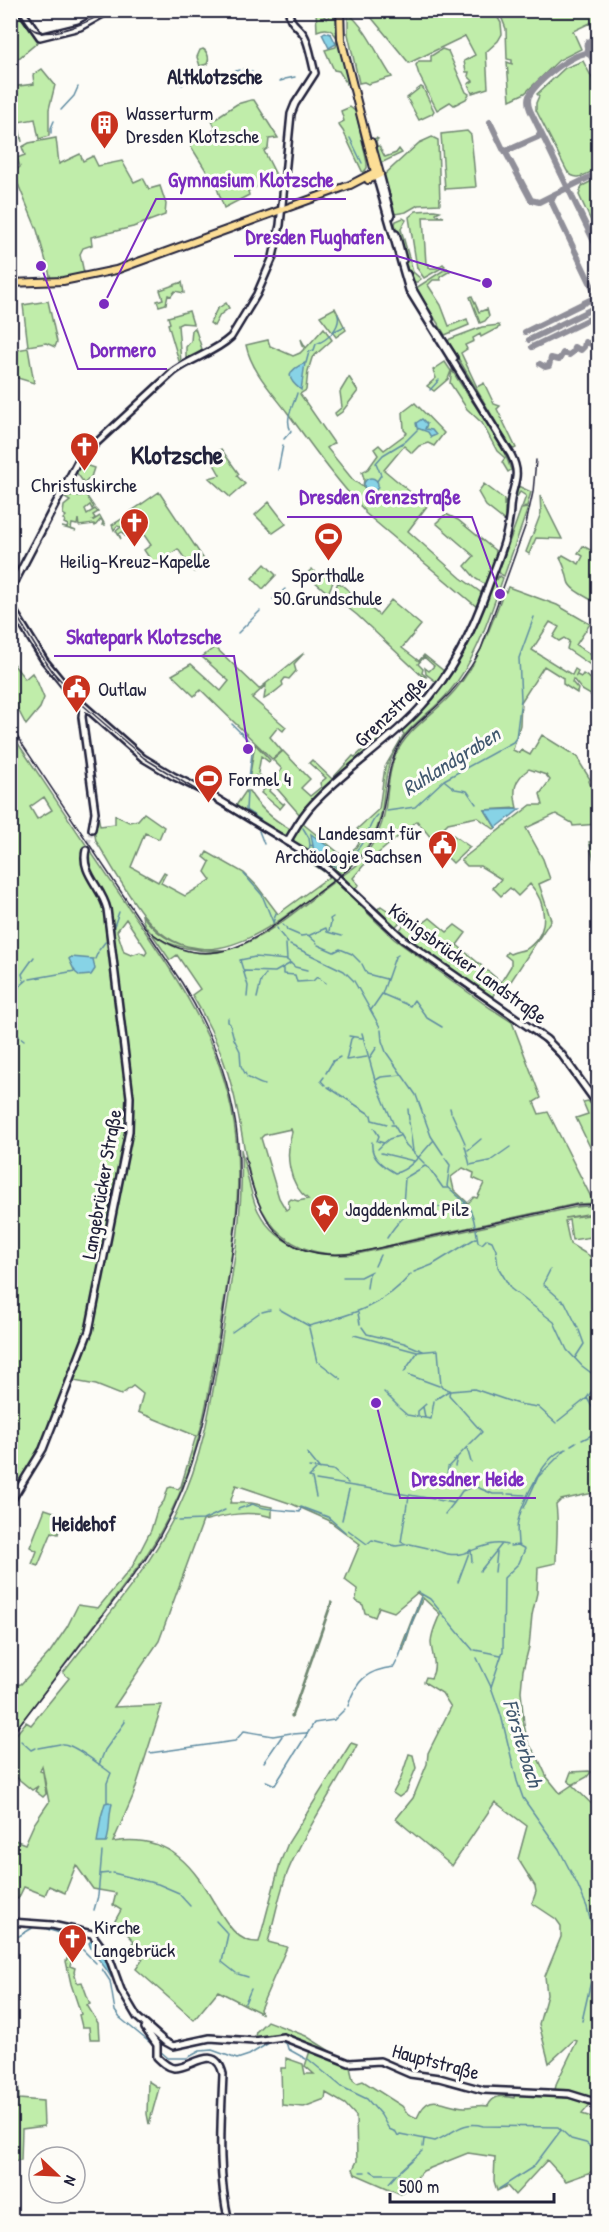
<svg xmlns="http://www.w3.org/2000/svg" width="609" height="2232" viewBox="0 0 609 2232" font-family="'Patrick Hand',sans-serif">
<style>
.green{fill:#c0edaa;stroke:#718872;stroke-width:1.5;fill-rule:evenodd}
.water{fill:#87d3e6;stroke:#5f8ca2;stroke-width:1.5}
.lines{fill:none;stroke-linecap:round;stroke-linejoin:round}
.stream{stroke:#5f8ca2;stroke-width:1.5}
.taxiway{stroke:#908f99;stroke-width:6}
.runway{stroke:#908f99;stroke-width:15}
.secondary-tunnel{stroke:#d1d0d1;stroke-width:5;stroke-dasharray:5 2.5;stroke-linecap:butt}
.secondary-casing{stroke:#22223b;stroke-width:10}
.primary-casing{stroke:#22223b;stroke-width:10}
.secondary{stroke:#fdfcf7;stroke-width:5}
.primary{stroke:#fcde96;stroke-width:6}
.tram{stroke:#22223b;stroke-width:1.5}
.rail{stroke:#22223b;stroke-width:1.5}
.labels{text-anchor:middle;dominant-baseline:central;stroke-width:6;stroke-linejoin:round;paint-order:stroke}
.poi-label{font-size:20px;fill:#22223b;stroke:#fdfcf7;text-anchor:start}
.street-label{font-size:20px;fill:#22223b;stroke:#fdfcf7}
.neighbourhood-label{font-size:21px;font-weight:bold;fill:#22223b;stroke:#fdfcf7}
.water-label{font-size:21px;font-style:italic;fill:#40576e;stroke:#fdfcf7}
.district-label{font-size:26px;font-weight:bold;fill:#22223b;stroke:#fdfcf7}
.leader{fill:none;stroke:#7b2cbf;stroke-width:2}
.callout-dot{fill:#7b2cbf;stroke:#fdfcf7;stroke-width:2}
.callout-label{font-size:21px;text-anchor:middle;font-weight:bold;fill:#7b2cbf;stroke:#fdfcf7;stroke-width:6;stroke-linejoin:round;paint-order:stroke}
</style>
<rect width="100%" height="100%" fill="#fdfcf7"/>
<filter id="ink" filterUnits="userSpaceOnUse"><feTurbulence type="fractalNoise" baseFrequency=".0167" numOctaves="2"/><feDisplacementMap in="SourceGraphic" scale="12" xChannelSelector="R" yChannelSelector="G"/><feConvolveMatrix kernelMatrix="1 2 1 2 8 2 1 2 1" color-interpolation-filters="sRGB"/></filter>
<g filter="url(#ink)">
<path class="green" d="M 11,10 L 14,11 L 22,18 L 38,42 L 14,62 L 11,57 Z
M 316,11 L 319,11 L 327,19 L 329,16 L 328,11 L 338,11 L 338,31 L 351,88 L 350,89 L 339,71 L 334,70 L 325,50 L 336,47 L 337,38 C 332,29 327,27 317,31 Z
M 366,11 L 494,11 L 501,23 L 502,34 L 498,41 L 486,52 L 488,88 L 472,93 L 468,84 L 473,81 L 468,76 L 469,72 L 466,72 L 464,61 L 475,55 L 465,36 L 409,63 Z
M 499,11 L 598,11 L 598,40 L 590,23 L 573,31 L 581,49 L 559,60 L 525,93 L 510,100 L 507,62 L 512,64 L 512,60 L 507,59 L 506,29 Z
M 348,13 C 368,30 377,55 392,77 L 368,84 L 364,82 L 359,83 L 348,34 Z
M 203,49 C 208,52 210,59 207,64 L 200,66 L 197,57 L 200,50 Z
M 442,49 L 448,51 L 466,92 L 469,94 L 466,99 L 454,105 L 450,102 L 437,110 L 419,75 L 416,65 L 419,61 L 431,61 L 431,56 Z
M 583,61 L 598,89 L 598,168 C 587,174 576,183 567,171 L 536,110 L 536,103 L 539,96 L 537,94 L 565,68 Z
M 42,69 L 55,85 L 49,109 L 49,136 L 39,139 L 35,119 L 18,122 L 22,142 L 16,122 L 11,118 L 11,87 L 34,84 L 33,75 Z
M 421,87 L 423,88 L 434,111 L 432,114 L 419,120 L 407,98 Z
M 251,100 L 254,100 L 278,138 L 269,139 L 268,148 L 264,151 L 277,177 L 248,191 L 249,195 L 224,208 L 217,188 L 190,145 L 216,129 L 212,121 L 220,116 L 220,115 L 237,104 Z
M 350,107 L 356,112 L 367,163 L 367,168 L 363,173 L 343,131 L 338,124 L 344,121 L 341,111 Z
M 467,131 L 471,135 L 476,187 L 445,189 L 441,134 Z
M 432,137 L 438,140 L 440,204 L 418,205 L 406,212 L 395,214 L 384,175 L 419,143 Z
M 56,138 L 59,164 L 80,154 L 83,161 L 93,156 L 98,166 L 122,161 L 134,182 L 143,178 L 149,189 L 160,186 L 166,204 L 165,215 L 133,227 L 91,237 L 92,245 L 83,248 L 80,254 L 84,273 L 75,276 L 51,279 L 37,230 L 18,184 L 15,171 L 20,167 L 17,158 L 25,155 L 22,147 L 29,143 Z
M 376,138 L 378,139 L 376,141 L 377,146 L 379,146 L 385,157 L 396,153 L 399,149 L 402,153 L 381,163 L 373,139 Z
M 598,178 L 598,236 L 579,195 L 582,186 Z
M 434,210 L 440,211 L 436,213 L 437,215 L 444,217 L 423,217 L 426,264 L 429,264 L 429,268 L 437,268 L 443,264 L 445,266 L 424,278 L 417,268 L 409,217 L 416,211 Z
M 403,218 L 406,220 L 401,229 L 413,272 L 421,279 L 417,282 L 412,282 L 410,279 L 395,224 L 396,221 Z
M 447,268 L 450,271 L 440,277 L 441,280 L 433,280 L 428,285 L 441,305 L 449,326 L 467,319 L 469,325 L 445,335 L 416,288 Z
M 182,282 L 184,293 L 175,291 L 171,296 L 168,295 L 166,304 L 159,306 L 157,301 L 163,299 L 160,290 Z
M 472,296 L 479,312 L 487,309 L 489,316 L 485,321 L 480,323 L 470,297 Z
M 48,301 L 57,342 L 55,347 L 46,343 L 28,346 L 23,305 Z
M 226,303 L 229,308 L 220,315 L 214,326 L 210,323 L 217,309 Z
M 335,308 L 346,330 L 336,337 L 320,316 Z
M 189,311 L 193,324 L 182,323 L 178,325 L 181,362 L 179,361 L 168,324 L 170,323 L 168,317 Z
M 499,325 L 500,327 L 481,337 L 480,334 L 473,338 L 474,341 L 465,345 L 467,349 L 461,353 L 477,387 L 484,383 L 494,404 L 500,406 L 497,409 L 516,448 L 514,449 L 511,448 L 448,341 L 450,339 L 482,327 Z
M 195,328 L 202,349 L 200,353 L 186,360 L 186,347 L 191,341 L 192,330 Z
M 324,328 L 332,340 L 312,358 L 308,371 L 306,390 L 300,394 L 334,443 L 327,448 L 353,480 L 363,487 L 364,479 L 362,472 L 368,469 L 378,455 L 374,449 L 379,445 L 384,450 L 407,433 L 404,430 L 403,412 L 415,403 L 444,433 L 434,446 L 428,443 L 419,446 L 412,453 L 404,446 L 384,470 L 427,506 L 408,531 L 461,578 L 483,594 L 477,607 L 365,513 L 365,511 C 336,480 312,446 287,412 C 272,392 251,370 246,345 L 268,340 L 270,346 L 293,356 L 300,353 L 304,349 L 301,339 L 306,348 Z
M 28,348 L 34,383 L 11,376 L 11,351 Z
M 445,362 L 451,371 L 448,379 L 434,391 L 427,386 L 436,378 L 433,370 Z
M 452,370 C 471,404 500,434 511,470 L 508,472 L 502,462 L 505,458 L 497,451 L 482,423 L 467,409 L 450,383 Z
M 349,377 L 358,391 L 342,412 L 336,416 L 335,413 L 342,407 L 340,392 Z
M 221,449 L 239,474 L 237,476 L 245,484 L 230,497 L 209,478 L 220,475 L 210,457 Z
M 82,464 L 94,468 L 91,477 L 84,483 L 76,472 Z
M 484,484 L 504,499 L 504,506 L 511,487 L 507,521 L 505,507 L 505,521 L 486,506 L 478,492 Z
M 518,486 L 531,492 L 527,506 L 522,507 L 526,496 L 520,492 L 514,501 L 512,519 L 513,501 Z
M 81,488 L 77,492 L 78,496 L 86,495 L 94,507 L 92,509 L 90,505 L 85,509 L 87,514 L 95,509 L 98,512 L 93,515 L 95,518 L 92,521 L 100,516 L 105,525 L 102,525 L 103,522 L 101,519 L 95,526 L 94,524 L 79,526 L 78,519 L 77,525 L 72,524 L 71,529 L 76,531 L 62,527 L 67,528 L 68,525 L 64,523 L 65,520 L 63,519 L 66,516 L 63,514 L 64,506 L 70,501 L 62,496 L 71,497 L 74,489 Z
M 159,492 L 207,564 L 194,572 L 178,549 L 157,563 L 152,562 L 144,550 L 151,545 L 129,513 Z
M 540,495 L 562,539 L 536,538 L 529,554 L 526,552 L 541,513 Z
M 269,502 L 286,524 L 273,533 L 255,515 Z
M 528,508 L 504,576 L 500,574 L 499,571 L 521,509 Z
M 446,514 L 458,520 L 498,553 L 486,585 L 476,579 L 465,566 L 474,556 L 436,523 Z
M 125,517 L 133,533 L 125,536 L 122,532 L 119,534 L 121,539 L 116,531 L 121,527 L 117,526 L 114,530 L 112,525 Z
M 583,546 L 598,554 L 598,604 C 590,598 570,591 568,581 C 566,572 565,566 560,558 L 563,555 L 579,564 L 583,556 L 578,553 Z
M 265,564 L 276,575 L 263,589 L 252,578 Z
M 312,569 L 318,576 L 325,571 L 334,580 L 328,593 L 306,574 Z
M 499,576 L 503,578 L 502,581 C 488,620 476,660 449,692 C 433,712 409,724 396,748 C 385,767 385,788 382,809 C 378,837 362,856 342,874 L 294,841 L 293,837 L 302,823 L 344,857 L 356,847 L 363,836 L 357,829 L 379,809 L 385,767 L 404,734 L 401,731 C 451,682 471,641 494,577 L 497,577 L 497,580 Z
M 338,582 L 379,615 L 391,600 L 421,625 L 402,648 L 419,661 L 424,655 L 445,672 L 438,683 L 426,674 L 425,668 L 429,671 L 434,666 L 424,657 L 418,664 L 423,669 L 422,673 L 427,677 L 422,676 L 357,615 L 333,596 Z
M 508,587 L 557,605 L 590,624 L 576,645 L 596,658 L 598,654 L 598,670 L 567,649 L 569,641 L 564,638 L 559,641 L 553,637 L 559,627 L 550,622 L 532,650 L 572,675 L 575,669 L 578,671 L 575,677 L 577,675 L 581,677 L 583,674 L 598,683 L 598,690 L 594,697 L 582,690 L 573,679 L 572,682 L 578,689 L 577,693 L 563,684 L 563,678 L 544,666 L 521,702 L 520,725 L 513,750 L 519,753 L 521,750 L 530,755 L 542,735 L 579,758 L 580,763 L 590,779 L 589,781 L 598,805 L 598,824 L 573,826 L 572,823 L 556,814 L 526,828 L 543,859 L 550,879 L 539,884 L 551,920 L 502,995 L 496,991 L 490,1000 L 399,931 L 405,923 L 414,930 L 430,918 L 447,932 L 455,925 L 466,933 L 457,945 L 501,982 L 511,966 L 511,960 L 505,955 L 507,952 L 510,954 C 516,951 523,951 528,948 C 550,932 547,903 530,884 L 518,896 L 510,888 L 501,896 L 493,888 L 501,879 L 480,866 L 467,866 L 461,860 L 531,805 L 543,805 L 540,794 L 550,780 L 546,775 L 529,769 C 513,780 513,791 517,808 L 485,810 L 496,828 L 494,829 L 477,817 L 448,823 L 432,839 L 417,821 L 363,866 L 353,878 L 359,885 L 354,889 L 342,876 C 347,872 356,867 360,862 C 371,849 382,829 385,810 C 388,792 388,774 395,756 C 408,727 437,713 456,689 C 480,660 491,625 504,591 L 506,592 Z
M 215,647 L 259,689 L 304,653 L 294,664 L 296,671 L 289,679 L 285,678 L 282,682 L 283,685 C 279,689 267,698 264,699 L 266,685 L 252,698 L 286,727 L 283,731 L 278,727 L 270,737 L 282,751 L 272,759 L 201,690 L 194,696 L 172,675 L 191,664 L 221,691 L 229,681 L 202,657 Z
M 10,660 L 25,679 L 32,673 L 37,681 L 44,698 L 40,708 L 26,725 L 11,696 Z
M 11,733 C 48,788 85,844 123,899 C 175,976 226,1043 236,1138 C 243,1203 229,1269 219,1333 C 204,1421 195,1482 144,1559 L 11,1736 L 11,1709 L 16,1700 L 13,1699 L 11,1702 L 11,1664 L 15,1685 L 21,1684 L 50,1652 L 67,1627 L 78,1605 L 98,1608 L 132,1567 L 151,1530 L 157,1510 L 164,1501 L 168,1488 L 171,1487 L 178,1489 L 181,1486 L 196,1436 L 138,1412 L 143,1394 L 133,1386 L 121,1395 L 96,1385 L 69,1380 L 43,1448 L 11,1501 ZM 44,797 L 52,810 L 37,819 L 30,807 ZM 126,919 L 146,949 L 147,952 L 145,955 L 140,952 L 131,955 L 124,952 L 117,931 Z
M 375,733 L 384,741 L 300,815 L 273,784 L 272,781 L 282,769 L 273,760 L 283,751 L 310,779 L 301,788 L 310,796 L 321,787 L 320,783 L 326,778 L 309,763 L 312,760 L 332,779 L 353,756 L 355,757 L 368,745 Z
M 255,744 L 270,760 L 269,762 L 261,756 L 258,773 L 267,783 L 256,776 L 258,782 L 250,786 L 248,786 Z
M 267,786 L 270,789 L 269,791 L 283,804 L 285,803 L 280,809 L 261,793 Z
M 246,791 L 249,791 C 259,808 274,820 290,829 L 288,837 L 235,807 Z
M 96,806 L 100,826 L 115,824 L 115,815 L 129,822 L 138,820 L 144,813 L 164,827 L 159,839 L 145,833 L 131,867 L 158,882 L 164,872 L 166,873 L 161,883 L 185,896 L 211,880 L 205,872 L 210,862 L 204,857 L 207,852 L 244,873 L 257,886 L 278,914 L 330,876 L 280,842 L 316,864 L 334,880 C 281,919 206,990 146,918 C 127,895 112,866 96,841 L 94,830 Z
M 453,835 L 470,847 L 453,863 L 439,849 Z
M 598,841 L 598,875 L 589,842 Z
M 335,881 L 394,939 L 490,1008 L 512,1022 L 541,1098 L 534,1102 L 539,1114 L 548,1112 L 591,1197 L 598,1198 L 598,1203 L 576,1204 C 525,1215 475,1226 425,1237 C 389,1244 349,1261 313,1251 C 279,1242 261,1216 252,1184 C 244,1154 241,1124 234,1095 C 225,1058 211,1026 192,995 L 200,989 L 177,955 L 170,960 L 152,934 C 221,985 281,921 335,881 ZM 291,1129 L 292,1132 C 285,1154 288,1184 308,1199 L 298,1201 L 291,1199 L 288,1202 L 290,1207 L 286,1210 L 279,1198 L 261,1138 L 264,1135 ZM 463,1168 L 474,1173 L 473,1178 L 484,1183 L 477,1198 L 474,1197 L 468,1203 L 454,1190 L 451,1177 Z
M 381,906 L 402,920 L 394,928 L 375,912 Z
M 142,915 C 165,946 190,949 225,950 C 201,954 144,945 142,915 Z
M 588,1101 L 598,1112 L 598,1148 L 592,1151 L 576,1118 L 588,1114 L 583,1102 Z
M 241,1149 C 245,1167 249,1186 255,1204 C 272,1246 315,1259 357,1254 L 576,1207 L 598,1205 L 598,1212 L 565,1218 L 598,1214 L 598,1236 L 572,1240 L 569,1220 L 565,1221 L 570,1244 L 598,1261 L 598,1492 L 561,1500 L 556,1505 C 559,1525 556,1543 556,1563 L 538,1567 L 537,1593 L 532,1615 L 529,1647 L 523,1670 L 521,1691 L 524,1725 L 528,1743 L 537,1756 L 547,1777 L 560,1793 L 572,1785 L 568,1780 L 571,1772 L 589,1771 L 591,1772 L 587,1777 L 572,1785 L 598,1810 L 598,2103 L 593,2101 L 582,2114 L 598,2119 L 598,2176 L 594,2171 L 566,2181 L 547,2160 L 515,2195 L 507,2186 L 497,2191 L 494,2181 L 495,2157 L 468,2153 L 423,2171 L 401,2194 L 355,2174 L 353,2169 L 357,2161 L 356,2116 L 345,2104 L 326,2093 L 325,2099 L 304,2107 L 282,2105 L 281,2068 L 286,2068 L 286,2058 L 303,2064 L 305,2074 L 314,2074 L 305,2066 L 311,2048 L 286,2038 L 254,2041 L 256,2032 L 267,2021 L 306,2036 L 349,2063 L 353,2080 L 357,2083 L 363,2081 L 402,2106 L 408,2114 L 417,2118 C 429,2089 443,2106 465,2107 C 474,2107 479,2104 488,2106 C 494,2094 503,2096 514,2098 L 515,2092 L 554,2093 L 557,2082 L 577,2041 L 574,2040 L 549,2063 L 539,2024 L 547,1995 L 545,1976 L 561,1937 L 561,1926 L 556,1919 L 532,1903 L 536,1892 L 535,1886 L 518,1859 L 527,1826 L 495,1802 L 452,1866 L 396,1819 L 413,1798 L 427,1764 L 428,1753 L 451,1707 L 442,1693 L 424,1682 L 426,1677 L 431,1678 C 438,1666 432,1656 431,1643 C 431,1633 436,1624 440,1614 L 423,1598 L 412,1623 L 403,1651 L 402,1645 L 421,1596 L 417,1593 L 394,1612 L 379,1607 L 375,1617 L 365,1613 L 363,1605 L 356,1601 L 357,1589 L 345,1580 L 360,1544 L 328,1520 L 292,1504 L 236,1485 L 230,1503 L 251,1503 L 272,1507 L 272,1517 C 247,1510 227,1515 203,1521 L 159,1641 L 114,1707 L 162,1705 L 133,1796 L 113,1842 C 213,1826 209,1946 259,1942 L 280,1863 L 288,1843 L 351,1743 L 357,1745 C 336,1788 307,1826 288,1871 C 279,1893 275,1918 268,1942 L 287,1947 L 260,2009 L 261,2013 L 218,1991 L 194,2020 L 136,1969 L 143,1959 L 128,1949 L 134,1941 L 115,1921 L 121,1910 L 113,1905 L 116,1893 L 93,1889 L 76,1865 L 65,1893 L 49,1886 L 45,1895 L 24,1887 L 18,1899 L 11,1896 L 11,1843 L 15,1840 L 25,1844 L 34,1824 L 49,1802 L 42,1766 L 40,1771 L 43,1772 L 46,1794 L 43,1797 L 35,1791 L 38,1786 L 32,1790 L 11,1773 L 10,1742 L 26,1722 L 31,1725 L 69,1678 L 63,1673 C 103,1621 150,1569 178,1509 C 204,1455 212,1397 222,1338 C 232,1276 244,1213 241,1149 Z
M 45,1509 L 57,1513 L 56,1519 L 62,1521 L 58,1534 L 52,1532 L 38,1566 L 32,1564 L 37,1551 L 30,1547 Z
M 331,1602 L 332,1603 L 292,1717 L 291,1716 Z
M 409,1754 L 413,1755 L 416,1768 L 406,1792 L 399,1797 L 393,1793 L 401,1778 Z
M 71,1951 L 74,1952 L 70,1966 L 75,1968 L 74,1972 L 77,1983 L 82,1982 L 90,2004 L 87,2005 L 98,2023 L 99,2039 L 90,2039 L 89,2027 L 82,2027 L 79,2015 L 81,2014 L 71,1984 L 66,1961 Z
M 10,2013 L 17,2047 L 19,2099 L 43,2101 L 44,2126 L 22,2129 L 21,2160 L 11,2161 Z
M 148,2081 L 159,2088 L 149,2124 L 147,2114 Z"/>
<path class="water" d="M 325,32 L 331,34 L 336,44 L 329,48 L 322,34 Z
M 305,363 L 301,390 C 286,378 286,371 305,363 Z
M 422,419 L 427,424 L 425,429 L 432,430 L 436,435 L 431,437 L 428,432 L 417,428 L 416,423 Z
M364 485a7 7 0 1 1 14 0a7 7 0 1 1-14 0Z
M 520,809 L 496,828 L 485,810 Z
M 311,834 L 330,848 L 325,857 L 314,852 Z
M 71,957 L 93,959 L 95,969 L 91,975 L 80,976 L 75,972 L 69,959 Z
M 109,1802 L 112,1804 C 108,1817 111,1831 106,1843 L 97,1843 L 101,1817 L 105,1803 Z
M 93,1939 L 108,1961 L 113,1976 L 111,1977 C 104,1963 92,1955 89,1943 Z"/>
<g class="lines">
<path class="stream" d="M 243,69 L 252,72
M 216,74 L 221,76 L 239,70
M 285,79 L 295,77
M 280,81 L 284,80
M 182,85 L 188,76 L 202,73
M 61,110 L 74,96 L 78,87
M 51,128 L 54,121
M 51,133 L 51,129
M 350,138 L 362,163
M 333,332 L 345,326
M 306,363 L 309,352 L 314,350 L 316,344 C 328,340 341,327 338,314
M 430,390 L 439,380
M 284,439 L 291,431 C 284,418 294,405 297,393
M 278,470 L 283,445
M 377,481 L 381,475 L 376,463 L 383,455 L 406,441 L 418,429
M 273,599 L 285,589
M 238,633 L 260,611
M 232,724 L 253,745 L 248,786
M 445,781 L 455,789 L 467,791 L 476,804
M 247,792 L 246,810 L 261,820 L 262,823
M 387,811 L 415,807 L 444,780 L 513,742 L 516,738 L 521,699 L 519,658 L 534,617
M 303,828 L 309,838 L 310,845
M 259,831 L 264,844
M 309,850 L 310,845 L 313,846
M 325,857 L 336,867 C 347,861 360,849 366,836 C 370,828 371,821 378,815
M 244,874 L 262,895 L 273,922
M 273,923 L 276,913
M 283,925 L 284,926
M 114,926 L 119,912
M 286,927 L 287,930 L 301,936 L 308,935 L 317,943
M 277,928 L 278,930
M 329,931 L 331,922 L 330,919 L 333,917
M 279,932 L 288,943
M 310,935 L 326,928 L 327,932 L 342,936
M 113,937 L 114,929
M 290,945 L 344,971 L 354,981 L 380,1027
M 318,945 L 334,952 L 340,949 L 352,954 L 360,962
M 99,950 L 106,941
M 95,959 L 98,952
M 287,960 L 295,967 L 307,970
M 362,964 L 367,974 L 386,979
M 283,969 L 283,974 L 295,975 L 297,982 L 313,981 L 317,977 L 326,983
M 244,971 L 275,972 L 291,963
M 30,979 L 75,971
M 24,981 L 22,974 L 34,957
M 382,994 L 410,1006 L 414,1000 L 427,1018 L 442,1027
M 10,995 L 27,980
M 247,997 L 248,986 L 240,960 L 255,957 L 287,960 L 286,944
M 257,998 L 261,981 L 266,974
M 371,1010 L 382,994 L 395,957 L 398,955
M 228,1018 L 228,1022 L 230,1024 L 234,1039 L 240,1051 L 241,1066 L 246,1075
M 10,1025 L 15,1033 L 24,1040
M 381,1030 L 382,1041 L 386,1052 L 416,1095 L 431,1136 L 443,1154
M 362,1033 L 375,1080 L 393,1123
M 349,1036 L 362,1038
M 353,1037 L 351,1039 L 346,1060 L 367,1057
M 369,1059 L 377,1047
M 326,1073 L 333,1061 L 340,1057
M 247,1077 C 253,1080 259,1084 265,1085
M 324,1077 L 321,1081 L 325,1085
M 376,1080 L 381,1077 L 402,1075
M 328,1087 L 371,1115 L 372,1120 L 387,1124
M 450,1108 L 451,1112
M 408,1109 L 409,1120
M 452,1114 L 465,1143
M 409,1122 L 413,1151
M 391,1125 L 394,1125 L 406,1145 L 424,1163
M 374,1128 L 379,1136 L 377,1141 L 384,1143 L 389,1139 L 399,1136
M 372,1142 C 370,1158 383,1166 395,1173 C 410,1170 423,1152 433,1141
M 465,1146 L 470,1165 L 490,1161 L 510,1147
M 378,1149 L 384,1143
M 468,1150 L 481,1139
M 381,1153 L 414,1161
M 445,1158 L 450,1165 L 447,1186 C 462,1201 471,1202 475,1226
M 403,1205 L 405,1178 L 425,1166 L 429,1168 L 443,1188 L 449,1188
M 476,1229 L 478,1242 L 482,1244 L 487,1239 L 492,1241 L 496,1250 L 498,1267 L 511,1289 L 554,1322 L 567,1350 L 582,1366 L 598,1378
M 387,1238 C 409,1203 422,1206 459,1208 L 466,1202
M 375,1266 L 380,1255
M 550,1270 L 543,1284 L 559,1298
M 414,1272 L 432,1265 L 476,1238
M 343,1277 L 360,1277 L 372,1271
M 367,1288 L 369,1274
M 561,1300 L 565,1302 L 578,1328
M 279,1309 L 309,1326 C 349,1315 382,1308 411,1274
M 262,1312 L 270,1310
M 358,1313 L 360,1324
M 362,1327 L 367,1334 L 404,1343 L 423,1351
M 309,1328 L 317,1362
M 232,1332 L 259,1313
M 354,1335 L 417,1352 L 438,1350 L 441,1386 L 451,1391 L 474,1389 L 518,1404 L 538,1407 L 556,1423
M 575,1358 L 584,1344 L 579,1330
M 320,1363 L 341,1379
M 404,1372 L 417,1353
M 409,1375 L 439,1386
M 594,1386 L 598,1379
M 594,1388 L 587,1398 L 598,1417
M 384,1392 L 398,1406
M 436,1399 L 450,1390 L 449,1395 L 482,1432 L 469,1445
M 423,1407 L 425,1417
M 399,1408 L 407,1415 L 431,1419 L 434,1401
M 418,1417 L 418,1411 L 426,1404
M 558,1421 L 587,1398
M 582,1440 L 598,1432
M 571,1445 L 576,1442
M 467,1448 L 471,1462
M 567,1449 C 545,1452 523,1501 518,1521 C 516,1528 518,1537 518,1545 L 525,1549 L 519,1563 L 504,1578 L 503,1651 L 491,1687 L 501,1715 L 517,1781 L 523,1798 L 559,1849 L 578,1886 L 587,1907 L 598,1950 L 582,2021
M 307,1453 L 320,1469
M 455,1466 L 457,1458
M 309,1467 L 333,1470 L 348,1483
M 447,1476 L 448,1467 L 467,1447
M 316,1480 L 434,1499
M 508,1494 L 525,1495
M 316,1497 L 312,1478 L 309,1477 L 316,1470
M 437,1500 L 454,1503 L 462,1491 L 474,1486 L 493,1494 L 505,1494
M 408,1502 L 409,1496
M 524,1508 L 538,1477 L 566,1449
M 238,1509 L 253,1504 C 260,1510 287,1510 300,1512 L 301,1507 L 328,1517 L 345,1532
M 445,1514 L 454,1503
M 174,1519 L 176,1520
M 342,1520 L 349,1490
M 179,1521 L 203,1520 L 225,1510
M 348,1530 L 367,1544 L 372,1540 L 396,1546 L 410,1544 L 428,1548
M 406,1544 L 401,1542 L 407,1504
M 510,1546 L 518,1545
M 431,1549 C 441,1552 450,1556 460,1554 C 476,1551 490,1540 507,1545
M 471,1550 L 472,1562
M 480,1571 L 502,1544
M 495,1572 L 497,1552
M 458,1582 L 470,1550
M 418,1592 L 430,1599 L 473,1650
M 475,1650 L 501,1655
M 399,1657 L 422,1595
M 477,1658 L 491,1687
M 348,1706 C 356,1680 367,1670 394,1667 L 398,1659
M 293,1734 L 306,1733
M 21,1741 L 31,1750 L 35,1748
M 62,1744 C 73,1743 101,1766 111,1773 L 107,1783 L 107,1802
M 38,1748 L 60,1744
M 150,1753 L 235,1741 L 244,1731 L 273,1736 L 291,1733
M 264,1762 L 282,1736
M 99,1765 L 105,1750 L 125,1722 L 124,1720
M 266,1781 L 275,1785 L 314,1723 L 334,1720 L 345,1709
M 113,1873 L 158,1884 L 179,1893
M 100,1874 L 110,1873
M 180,1895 L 190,1906
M 94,1910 L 98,1896 L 102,1852
M 216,1921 L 227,1933
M 41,1926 C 54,1934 70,1933 84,1939 L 82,1949 L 96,1963
M 228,1934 L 222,1962 L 236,1973
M 10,1938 L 19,1936 L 34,1927
M 102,1969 L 110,1981 L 115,2011 L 120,2018 L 154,2046
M 238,1974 L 248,1977
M 245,2003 L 251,1989
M 280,2040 L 287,2045 L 288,2049 L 306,2059
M 160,2051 L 168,2058 L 187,2058 L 200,2051 L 212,2050 L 237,2059 L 249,2055 L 272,2041
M 308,2059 L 342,2087 L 367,2099 L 381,2115 L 389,2129 L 396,2132 L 398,2136 L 400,2134 L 435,2141 C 453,2134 462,2120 483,2126 L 558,2127 L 571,2139 L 586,2143 L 598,2152
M 423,2147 L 424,2139
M 540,2158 L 561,2130
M 371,2171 L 376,2174 L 397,2174 L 422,2151
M 360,2172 L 365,2172
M 389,2183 L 396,2175
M 499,2189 L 533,2167 L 539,2159"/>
<path class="taxiway" d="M 598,62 L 594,57 L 586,53 C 569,56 537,81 529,96 C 527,101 528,105 530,110 L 598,250
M 490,122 L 503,149 L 506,151 L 538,137 L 540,132
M 505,151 L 531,200 L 539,202 L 555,194
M 598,173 L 555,194 L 551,201 L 598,299
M 592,315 L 598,328
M 525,332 L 598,296
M 529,340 L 598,306
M 532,347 L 598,315
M 540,364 L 545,367 L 549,366 L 551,358 L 559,360 L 563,353 L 569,355 L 573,352 L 574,347 L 581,350 L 584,347 L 585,342 L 591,344 L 598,340"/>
<path class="runway" d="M 591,45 L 598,61"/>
<path class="secondary-tunnel" d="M 86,850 L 92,829"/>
<defs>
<path id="secondary" d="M 21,10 L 40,37 L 80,27 L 110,10
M 380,174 L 391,216
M 396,234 L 403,260
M 407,274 L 412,288 L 430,319
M 436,330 L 454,358
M 10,591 L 79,459 L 173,372 C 191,358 214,353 231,337 L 257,294 L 273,257 L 280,225 L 291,114 L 295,104 L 315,73 C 312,63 309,43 304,35 C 298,25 289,24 289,10
M 10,605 L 44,660 L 75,698 L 143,758 L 173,776 L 209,794 L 309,855 L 328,869 L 404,940 L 546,1039 L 562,1055 L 598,1105
M 83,707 L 82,717 L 95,812 L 92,829
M 287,842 C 295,829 302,815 313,804 C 345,769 387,744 419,709 C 452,674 472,632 488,587 C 498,560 509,536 510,508 C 511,485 523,478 511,455 L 409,290 L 375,172
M 10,1503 L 43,1449 L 89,1331 L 129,1131 L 130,1097 L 107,909 C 102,887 80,873 86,850
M 10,1922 L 52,1925 L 92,1934 L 109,1957 L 121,1990 L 137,2017 L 164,2041 L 173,2046 L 210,2038 L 254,2041 L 283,2037 L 349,2063 L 380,2061 L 410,2074 L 439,2078 L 483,2090 L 569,2094 L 598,2103
M 145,2028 L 157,2045 L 157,2057 C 162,2062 167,2067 174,2068 C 191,2069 215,2042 223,2074 C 221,2124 217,2173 229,2222"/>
<path id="primary" d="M 368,180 L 380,174 L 371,142
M 10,283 L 63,281 L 116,270 L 350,185 L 375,172 L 341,39 L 340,10"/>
</defs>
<use href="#secondary" class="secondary-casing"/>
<use href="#primary" class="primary-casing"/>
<use href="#secondary" class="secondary"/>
<use href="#primary" class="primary"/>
<path class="tram" d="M 19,10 C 24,17 28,26 34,30 C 51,39 93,21 107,10
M 10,605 L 37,649 L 58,679
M 54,673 L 84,706 L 144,758 L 319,865 L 395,937 L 541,1040 L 560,1059 L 598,1111"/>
<path class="rail" d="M 10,726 L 182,983 C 209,1027 228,1075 236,1126 C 244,1181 235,1235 227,1289 C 212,1388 202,1475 145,1560 L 10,1737
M 152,933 C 214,980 263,934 313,896 C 334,880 359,865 372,841 C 390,810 382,772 401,742 C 411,727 424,718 437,706 C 455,690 470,670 481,649 L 526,524 L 533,492 L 536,460
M 245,1157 C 259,1222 281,1263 356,1253 L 576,1205 L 598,1204"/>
</g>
</g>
<defs>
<symbol id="building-pin" viewBox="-11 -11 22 30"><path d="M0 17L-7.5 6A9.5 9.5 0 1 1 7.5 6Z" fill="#c8321e" stroke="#fdfcf7"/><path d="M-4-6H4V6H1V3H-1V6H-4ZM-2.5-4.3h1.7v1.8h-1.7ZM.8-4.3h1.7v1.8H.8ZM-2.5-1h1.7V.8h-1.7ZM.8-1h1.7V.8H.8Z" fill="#fff"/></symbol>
<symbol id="church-pin" viewBox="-11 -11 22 30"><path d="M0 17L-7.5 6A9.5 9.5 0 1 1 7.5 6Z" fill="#c8321e" stroke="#fdfcf7"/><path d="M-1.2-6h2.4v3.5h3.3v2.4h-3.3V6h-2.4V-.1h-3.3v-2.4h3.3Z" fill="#fff"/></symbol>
<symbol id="stadium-pin" viewBox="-11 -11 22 30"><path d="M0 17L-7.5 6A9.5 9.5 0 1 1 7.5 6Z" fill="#c8321e" stroke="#fdfcf7"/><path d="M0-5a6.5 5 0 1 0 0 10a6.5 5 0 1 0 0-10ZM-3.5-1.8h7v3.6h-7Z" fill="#fff"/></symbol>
<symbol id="civic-pin" viewBox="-11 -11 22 30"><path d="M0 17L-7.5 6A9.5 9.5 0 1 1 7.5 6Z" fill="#c8321e" stroke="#fdfcf7"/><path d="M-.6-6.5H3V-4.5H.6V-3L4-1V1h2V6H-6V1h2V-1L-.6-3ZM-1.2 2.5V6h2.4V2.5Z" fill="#fff"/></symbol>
<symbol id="sight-pin" viewBox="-11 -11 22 30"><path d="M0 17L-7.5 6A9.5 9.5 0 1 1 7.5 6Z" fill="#c8321e" stroke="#fdfcf7"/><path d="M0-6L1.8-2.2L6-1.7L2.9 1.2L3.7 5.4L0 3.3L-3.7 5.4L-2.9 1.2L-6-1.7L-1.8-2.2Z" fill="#fff"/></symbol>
</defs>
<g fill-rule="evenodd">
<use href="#building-pin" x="88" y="108" width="33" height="45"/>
<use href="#church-pin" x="68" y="430" width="33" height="45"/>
<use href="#church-pin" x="118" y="506" width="33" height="45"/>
<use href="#stadium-pin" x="312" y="520" width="33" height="45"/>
<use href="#civic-pin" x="60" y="672" width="33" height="45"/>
<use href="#stadium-pin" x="192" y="762" width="33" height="45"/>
<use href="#civic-pin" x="426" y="828" width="33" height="45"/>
<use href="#sight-pin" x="308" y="1192" width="33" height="45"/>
<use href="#church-pin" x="56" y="1922" width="33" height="45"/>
</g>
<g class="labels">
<g class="poi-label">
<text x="126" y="112">Wasserturm<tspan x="126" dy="23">Dresden Klotzsche</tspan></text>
<text x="84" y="484" text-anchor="middle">Christuskirche</text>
<text x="135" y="560" text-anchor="middle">Heilig-Kreuz-Kapelle</text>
<text x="328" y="574" text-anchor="middle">Sporthalle<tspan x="328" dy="23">50.Grundschule</tspan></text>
<text x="98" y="688">Outlaw</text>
<text x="229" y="778">Formel 4</text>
<text x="422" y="832" text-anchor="end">Landesamt für<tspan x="422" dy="23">Archäologie Sachsen</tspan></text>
<text x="345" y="1208">Jagddenkmal Pilz</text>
<text x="94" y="1926">Kirche<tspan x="94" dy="23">Langebrück</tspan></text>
</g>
<g class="street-label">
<text transform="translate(390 711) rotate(-44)">Grenzstraße</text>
<text transform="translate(468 963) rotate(36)">Königsbrücker Landstraße</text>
<text transform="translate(101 1184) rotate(-80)">Langebrücker Straße</text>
<text transform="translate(436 2061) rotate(15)">Hauptstraße</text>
</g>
<g class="neighbourhood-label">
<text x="215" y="76">Altklotzsche</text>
<text x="84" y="1523">Heidehof</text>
</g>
<g class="water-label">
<text transform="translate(451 761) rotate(-32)">Ruhlandgraben</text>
<text transform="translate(523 1743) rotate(73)">Försterbach</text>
</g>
<g class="district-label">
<text x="177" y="454">Klotzsche</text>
</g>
</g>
<path class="leader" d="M104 304L156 199H346M487 283L397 256H234M41 266L78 369H167M500 594L472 517H287M248 749L234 656H54M376 1403L400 1498H536"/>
<g class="callout-dot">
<circle cx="104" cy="304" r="6"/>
<circle cx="487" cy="283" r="6"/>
<circle cx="41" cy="266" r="6"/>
<circle cx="500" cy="594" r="6"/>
<circle cx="248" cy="749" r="6"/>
<circle cx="376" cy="1403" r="6"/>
</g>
<g class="callout-label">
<text x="251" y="187">Gymnasium Klotzsche</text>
<text x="315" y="244">Dresden Flughafen</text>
<text x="123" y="357">Dormero</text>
<text x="380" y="504">Dresden Grenzstraße</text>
<text x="144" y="644">Skatepark Klotzsche</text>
<text x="468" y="1486">Dresdner Heide</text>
</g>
<rect width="609" height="2232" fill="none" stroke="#fdfcf7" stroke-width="36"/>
<rect x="18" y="18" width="573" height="2196" fill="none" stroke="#22223b" stroke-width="2" filter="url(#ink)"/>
<g transform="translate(57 2175) rotate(113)"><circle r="28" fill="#fdfcf7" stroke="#a5a5ac" stroke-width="1.5"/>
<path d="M0-4.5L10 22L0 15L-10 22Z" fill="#c8321e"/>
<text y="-9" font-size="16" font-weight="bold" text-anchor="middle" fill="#22223b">N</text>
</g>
<path d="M390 2193v9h164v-9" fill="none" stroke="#22223b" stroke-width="3"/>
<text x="399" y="2193" font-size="18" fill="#22223b" stroke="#fdfcf7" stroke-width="4.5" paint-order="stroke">500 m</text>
</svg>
